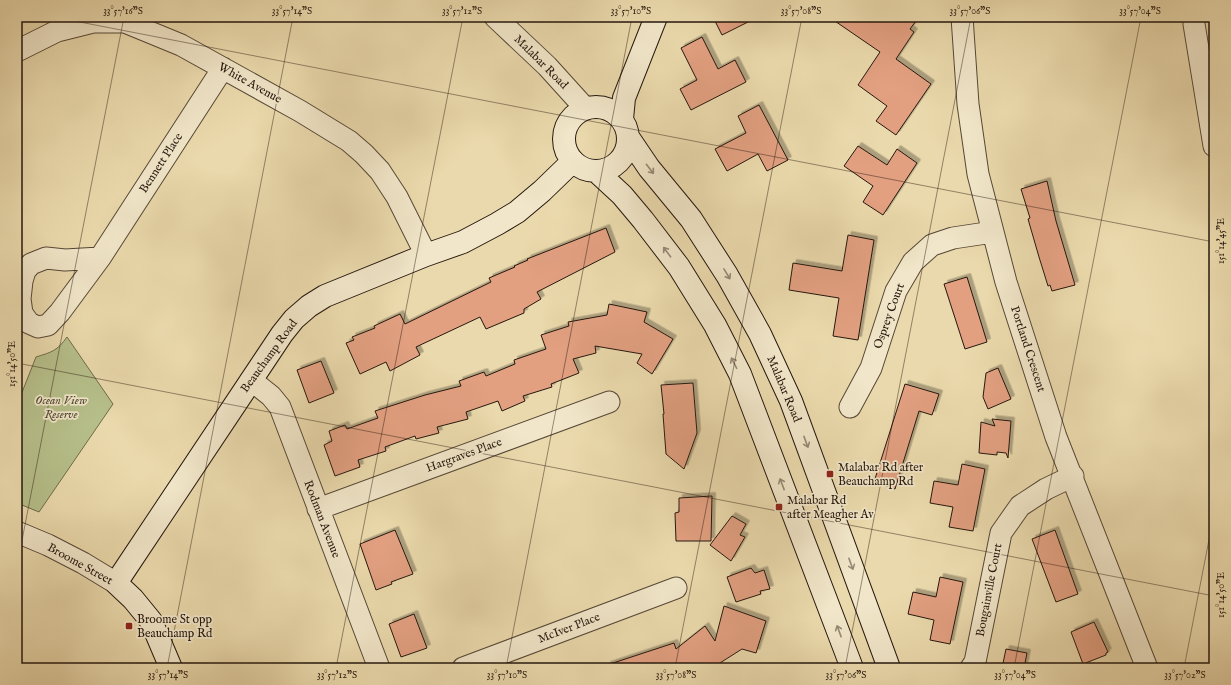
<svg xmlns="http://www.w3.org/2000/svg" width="1231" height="685" viewBox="0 0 1231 685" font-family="'IM FELL English',serif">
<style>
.green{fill:#b6bf8a;stroke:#6e6b4c}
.building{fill:#e2a081;stroke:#25170e;filter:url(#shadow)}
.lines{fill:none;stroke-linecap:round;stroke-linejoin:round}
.street-casing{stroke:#564836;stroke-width:23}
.secondary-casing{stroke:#25170e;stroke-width:24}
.street{stroke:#f1e6c9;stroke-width:21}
.secondary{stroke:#f1e6c9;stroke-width:22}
.oneway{stroke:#958975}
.ticks{fill:none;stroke:#25170e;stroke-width:1;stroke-opacity:0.45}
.poi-dot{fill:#8f2418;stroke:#f1e6c9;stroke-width:1.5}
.labels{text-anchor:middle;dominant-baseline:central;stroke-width:3.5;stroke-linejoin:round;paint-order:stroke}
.street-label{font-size:12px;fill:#25170e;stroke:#f1e6c9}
.park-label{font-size:12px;font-style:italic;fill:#504933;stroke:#f1e6c9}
.poi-label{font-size:12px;fill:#25170e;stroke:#f1e6c9;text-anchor:start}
.neatline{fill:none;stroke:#25170e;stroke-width:1.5}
.ticks-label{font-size:10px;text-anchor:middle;fill:#25170e}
</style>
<defs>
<filter id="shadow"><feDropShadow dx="3.5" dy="-3.5" stdDeviation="0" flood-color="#0004"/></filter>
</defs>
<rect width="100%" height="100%" fill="#ead9ac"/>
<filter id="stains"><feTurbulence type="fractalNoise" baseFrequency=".005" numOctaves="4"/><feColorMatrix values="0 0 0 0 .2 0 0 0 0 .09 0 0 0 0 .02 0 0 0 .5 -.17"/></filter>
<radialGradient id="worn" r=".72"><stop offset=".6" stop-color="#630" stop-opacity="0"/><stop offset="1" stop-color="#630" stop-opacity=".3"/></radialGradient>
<path class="green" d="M 67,337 L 113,404 L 39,512 L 17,503 L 17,405 L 36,357 C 52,352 57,351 67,337 Z"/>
<path class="building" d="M 713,17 L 758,17 L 722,35 Z
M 829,17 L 919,17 L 910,29 L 914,32 L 896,59 L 931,84 L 896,135 L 876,121 L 887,106 L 858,85 L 880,52 Z
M 702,37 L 718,69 L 735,60 L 746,82 L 691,110 L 680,89 L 697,80 L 681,48 Z
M 759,105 L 788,160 L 767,171 L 758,154 L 727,171 L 715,149 L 746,133 L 738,116 Z
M 858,146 L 887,165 L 897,149 L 917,163 L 883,215 L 863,202 L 873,186 L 844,166 Z
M 1047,181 L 1056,221 L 1075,285 L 1052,291 L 1050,285 L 1048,286 L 1039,257 L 1028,219 L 1030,218 L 1021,189 Z
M 606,228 L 615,252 L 537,292 L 541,299 L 524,309 L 524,313 L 486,329 L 480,317 L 416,347 L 420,355 L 390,371 L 386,362 L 360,374 L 346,343 L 354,340 L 352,337 L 375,328 L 374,326 L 400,314 L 405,324 L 491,282 L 489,278 L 515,267 L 514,266 L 528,260 L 527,259 Z
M 848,235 L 874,240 L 858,340 L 833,336 L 839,298 L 789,290 L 793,263 L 842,271 Z
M 967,277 L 987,342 L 965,349 L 944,284 Z
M 609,304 L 647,312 L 644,322 L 673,339 L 652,374 L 637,363 L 642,354 L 595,346 L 596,353 L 573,359 L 579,373 L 551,384 L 552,387 L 523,396 L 525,401 L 502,411 L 498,401 L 466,412 L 468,419 L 437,427 L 439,433 L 416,439 L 415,436 L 385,447 L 386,451 L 358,460 L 360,467 L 335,476 L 324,445 L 332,441 L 329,431 L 345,425 L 347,429 L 378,418 L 375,411 L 425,395 L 461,386 L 459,381 L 484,372 L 486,376 L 515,364 L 514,360 L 546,349 L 541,335 L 569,326 L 568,322 L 607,315 Z
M 321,361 L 334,393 L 309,403 L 297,370 Z
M 998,368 L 1011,399 L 988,409 L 983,397 L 986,373 Z
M 693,383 L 697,433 L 684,469 L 666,454 L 663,414 L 664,414 L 661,385 Z
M 905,384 L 939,394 L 932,415 L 919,411 L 895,489 L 874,482 Z
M 992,419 L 1011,421 L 1008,458 L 1006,453 L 997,452 L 997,455 L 979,453 L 981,422 L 995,426 Z
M 962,464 L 985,469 L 973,531 L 949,527 L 953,507 L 930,503 L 934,481 L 958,485 Z
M 712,496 L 711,541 L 676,541 L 675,513 L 679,512 L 679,498 Z
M 732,516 L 746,524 L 740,535 L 745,537 L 731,561 L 710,545 Z
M 395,530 L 413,574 L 391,582 L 392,584 L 376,590 L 360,544 Z
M 1055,530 L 1078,594 L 1056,602 L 1032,539 Z
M 751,568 L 755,573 L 764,570 L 770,589 L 760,591 L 761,594 L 736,602 L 727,577 Z
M 940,577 L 963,582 L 950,644 L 930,640 L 934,620 L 908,614 L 913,592 L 936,597 Z
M 724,606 L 766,621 L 756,653 L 742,649 L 712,668 L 608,668 L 607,665 L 674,643 L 676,649 L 705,626 L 715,641 Z
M 414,614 L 427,648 L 401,657 L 389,624 Z
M 1094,622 L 1108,652 L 1106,653 L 1106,655 L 1083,664 L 1071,632 Z
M 1006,649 L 1027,653 L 1024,668 L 1002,668 Z"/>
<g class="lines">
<defs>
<path id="street" d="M 495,17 L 547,66 L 585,108
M 962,17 L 968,104 L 978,174 L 1006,282 L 1056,437 L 1147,668
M 1194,17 L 1194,24 L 1214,146
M 17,51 L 57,31 L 93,22 L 125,22 L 181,45 L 300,111 L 349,141 L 364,154 L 380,171 L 397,197 L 426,255
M 100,258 L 65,260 L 46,258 L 31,264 L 25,271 L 22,281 L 20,299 L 22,313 L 29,323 L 38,327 L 48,325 L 60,312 L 100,258 L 223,68
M 251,380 L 271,396 L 280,407 L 379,668
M 850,407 L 871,368 L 896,291 L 913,262 L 932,245 L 953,238 L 993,232
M 318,509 L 609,402
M 17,532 L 48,545 L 83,563 L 116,583
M 463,668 L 676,588
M 971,668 L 975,662 L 1001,533 L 1020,506 L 1046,489 L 1073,476"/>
<path id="secondary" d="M564 139a32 32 0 1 1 64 0a32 32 0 1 1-64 0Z
M 622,119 L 624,98 L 656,17
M 628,137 L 649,168 L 691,219 L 727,275 L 760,334 L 791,401 L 889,668
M 596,171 L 622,195 L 643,220 L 679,267 L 715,325 L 740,374 L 852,668
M 171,668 L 151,621 L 133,599 L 116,583 L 282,334 L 294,319 L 309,306 L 325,296 L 426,255 L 463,242 L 497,224 L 517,212 L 542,191 L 573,161"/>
</defs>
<use href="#street" class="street-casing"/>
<use href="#secondary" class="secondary-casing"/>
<use href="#street" class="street"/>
<use href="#secondary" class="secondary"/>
</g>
<defs><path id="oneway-shaft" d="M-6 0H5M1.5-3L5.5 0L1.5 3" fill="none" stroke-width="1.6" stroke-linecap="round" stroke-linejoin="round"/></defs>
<g class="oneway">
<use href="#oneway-shaft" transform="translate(650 169) rotate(52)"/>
<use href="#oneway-shaft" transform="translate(667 252) rotate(-127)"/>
<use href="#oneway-shaft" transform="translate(727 274) rotate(59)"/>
<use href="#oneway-shaft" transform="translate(734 363) rotate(-117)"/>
<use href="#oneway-shaft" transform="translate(806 442) rotate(70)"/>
<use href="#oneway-shaft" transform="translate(782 484) rotate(-111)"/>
<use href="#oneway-shaft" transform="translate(851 564) rotate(70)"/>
<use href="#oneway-shaft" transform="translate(839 631) rotate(-110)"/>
</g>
<path class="ticks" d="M 54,17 L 1214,242M 17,363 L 1214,596M 17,566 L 124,17M 167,668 L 293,17M 336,668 L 463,17M 506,668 L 632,17M 675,668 L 802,17M 845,668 L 971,17M 1014,668 L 1141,17M 1184,668 L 1214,514"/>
<g class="poi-dot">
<rect x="826" y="470" width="8" height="8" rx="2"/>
<rect x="775" y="503" width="8" height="8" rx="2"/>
<rect x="125" y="622" width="8" height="8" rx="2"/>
</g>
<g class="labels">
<g class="street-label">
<text transform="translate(541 62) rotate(45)">Malabar Road</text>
<text transform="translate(250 83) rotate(29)">White Avenue</text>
<text transform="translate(161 163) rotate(-57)">Bennett Place</text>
<text transform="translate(889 316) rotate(-70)">Osprey Court</text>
<text transform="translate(1028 349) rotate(72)">Portland Crescent</text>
<text transform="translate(269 356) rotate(-54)">Beauchamp Road</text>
<text transform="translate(784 389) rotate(67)">Malabar Road</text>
<text transform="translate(464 455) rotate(-20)">Hargraves Place</text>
<text transform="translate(322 519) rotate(69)">Rodman Avenue</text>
<text transform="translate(80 564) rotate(29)">Broome Street</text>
<text transform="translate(989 590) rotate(-79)">Bougainville Court</text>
<text transform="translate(569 628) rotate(-21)">McIver Place</text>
</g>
<g class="park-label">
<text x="61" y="400">Ocean View<tspan x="61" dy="14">Reserve</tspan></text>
</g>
<g class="poi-label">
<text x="838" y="467">Malabar Rd after<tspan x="838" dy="14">Beauchamp Rd</tspan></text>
<text x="787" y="500">Malabar Rd<tspan x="787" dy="14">after Meagher Av</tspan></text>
<text x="137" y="619">Broome St opp<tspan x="137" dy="14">Beauchamp Rd</tspan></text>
</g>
</g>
<rect width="1231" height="685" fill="none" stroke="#ead9ac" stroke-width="44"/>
<rect x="22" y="22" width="1187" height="641" class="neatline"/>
<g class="ticks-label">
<text x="123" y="14">33°57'16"S</text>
<text x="292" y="14">33°57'14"S</text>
<text x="462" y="14">33°57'12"S</text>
<text x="631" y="14">33°57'10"S</text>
<text x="801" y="14">33°57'08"S</text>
<text x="970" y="14">33°57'06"S</text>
<text x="1140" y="14">33°57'04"S</text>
<text transform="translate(1220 241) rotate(-90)" y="4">151°14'45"E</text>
<text transform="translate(11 364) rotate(-90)" y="4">151°14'50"E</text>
<text transform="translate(1220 595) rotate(-90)" y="4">151°14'50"E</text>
<text x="168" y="678">33°57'14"S</text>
<text x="337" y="678">33°57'12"S</text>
<text x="507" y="678">33°57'10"S</text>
<text x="676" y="678">33°57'08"S</text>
<text x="846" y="678">33°57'06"S</text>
<text x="1015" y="678">33°57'04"S</text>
<text x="1185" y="678">33°57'02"S</text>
</g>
<rect width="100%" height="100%" filter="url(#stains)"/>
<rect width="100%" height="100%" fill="url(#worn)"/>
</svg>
